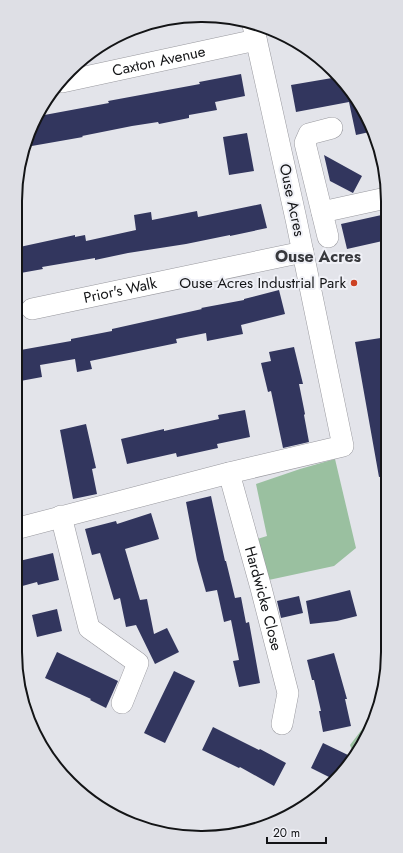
<svg xmlns="http://www.w3.org/2000/svg" width="403" height="853" viewBox="0 0 403 853" font-family="Jost,sans-serif">
<style>
.green{fill:#9ac0a0}
.building{fill:#32365e}
.lines{fill:none;stroke-linecap:round;stroke-linejoin:round}
.street-casing{stroke:#99999f;stroke-width:22}
.street{stroke:#fff;stroke-width:21}
.poi-dot{fill:#cd4224;stroke:#f0f1f7;stroke-width:1.5}
.labels{text-anchor:middle;dominant-baseline:central;stroke-width:4;stroke-linejoin:round;paint-order:stroke}
.street-label{font-size:15px;fill:#131416;stroke:#f0f1f7}
.poi-label{font-size:15px;fill:#131416;stroke:#f0f1f7;text-anchor:end}
.neighbourhood-label{font-size:16px;font-weight:bold;fill:#38393d;stroke:#f0f1f7}
.rim{fill:none;stroke:#131416;stroke-width:2}
</style>
<rect width="100%" height="100%" fill="#e3e4ea"/>
<path class="green" d="M 335,459 L 356,548 L 334,566 L 264,581 L 254,540 L 267,536 L 256,484 L 300,469 Z
M 15,649 L 32,709 L 24,705 Z
M 376,711 L 374,723 L 354,755 L 350,745 Z"/>
<path class="building" d="M 241,74 L 245,96 L 215,102 L 217,110 L 189,115 L 189,118 L 159,124 L 158,122 L 132,126 L 82,136 L 83,137 L 26,147 L 29,130 L 39,116 L 109,103 L 108,101 L 200,84 L 199,82 Z
M 338,77 L 350,88 L 374,131 L 356,135 L 349,102 L 296,112 L 291,85 Z
M 247,133 L 254,171 L 229,175 L 223,137 Z
M 324,155 L 362,176 L 353,193 L 330,181 Z
M 261,204 L 267,228 L 230,236 L 230,235 L 186,244 L 128,253 L 95,260 L 95,258 L 42,267 L 43,269 L 15,274 L 15,248 L 75,235 L 75,237 L 85,235 L 86,241 L 136,230 L 134,215 L 151,212 L 152,220 L 197,211 L 198,217 Z
M 386,214 L 387,240 L 347,249 L 341,224 Z
M 279,290 L 285,314 L 241,325 L 243,334 L 207,341 L 206,333 L 176,339 L 177,343 L 90,361 L 92,369 L 77,372 L 75,359 L 40,365 L 42,377 L 15,382 L 15,351 L 71,341 L 71,339 L 112,331 L 112,329 L 202,309 L 201,308 L 244,300 L 244,299 Z
M 387,337 L 387,476 L 379,477 L 355,342 Z
M 294,347 L 303,384 L 299,384 L 305,414 L 304,415 L 309,442 L 283,448 L 271,391 L 268,392 L 261,363 L 271,361 L 269,352 Z
M 245,410 L 250,437 L 217,444 L 218,448 L 177,457 L 176,453 L 127,464 L 121,439 L 164,429 L 164,431 L 219,419 L 218,415 Z
M 86,424 L 96,468 L 92,469 L 97,494 L 73,499 L 60,430 Z
M 211,496 L 225,561 L 226,561 L 235,598 L 241,597 L 246,623 L 249,622 L 260,683 L 239,687 L 233,661 L 239,660 L 231,620 L 224,622 L 217,590 L 206,592 L 197,560 L 186,502 Z
M 151,513 L 159,539 L 125,549 L 140,600 L 147,599 L 154,634 L 167,628 L 179,652 L 155,664 L 136,625 L 126,627 L 120,598 L 114,600 L 100,553 L 92,555 L 85,529 L 116,521 L 117,524 Z
M 53,553 L 59,580 L 38,585 L 37,582 L 15,588 L 15,562 Z
M 350,590 L 357,616 L 337,621 L 310,624 L 306,601 Z
M 299,596 L 303,613 L 281,618 L 277,601 Z
M 57,609 L 62,631 L 37,637 L 32,615 Z
M 57,652 L 118,681 L 106,708 L 90,700 L 91,699 L 45,678 Z
M 334,653 L 347,699 L 345,699 L 351,726 L 323,732 L 319,711 L 321,711 L 314,680 L 312,680 L 307,660 Z
M 174,671 L 195,681 L 165,743 L 144,733 Z
M 213,727 L 259,750 L 260,749 L 286,763 L 274,786 L 240,767 L 239,768 L 202,750 Z
M 323,743 L 348,755 L 335,780 L 311,768 Z"/>
<g class="lines">
<defs>
<g id="street">
<path id="s1" d="M 62,82 L 256,40"/>
<path d="M 322,212 L 386,198"/>
<path d="M 328,237 L 305,143 L 309,134 L 332,128"/>
<path id="s2" d="M 32,309 L 303,252"/>
<path id="s3" d="M 229,473 L 261,588 L 288,693 L 282,724"/>
<path d="M 61,516 L 89,628 L 138,663 L 122,703"/>
<path d="M 15,529 L 229,473 L 343,446 L 296,219 L 253,25"/>
</g>
</defs>
<use href="#street" class="street-casing"/>
<use href="#street" class="street"/>
</g>
<circle class="poi-dot" cx="354" cy="283" r="4"/>
<g class="labels">
<g class="street-label">
<text stroke="none"><textPath href="#s1" startOffset="99">Caxton Avenue</textPath></text>
<text transform="translate(292 200) rotate(78)">Ouse Acres</text>
<text stroke="none"><textPath href="#s2" startOffset="90">Prior's Walk</textPath></text>
<text stroke="none"><textPath href="#s3" startOffset="130">Hardwicke Close</textPath></text>
</g>
<g class="poi-label">
<text x="346" y="283">Ouse Acres Industrial Park</text>
</g>
<g class="neighbourhood-label">
<text x="318" y="256">Ouse Acres</text>
</g>
</g>
<path d="M0 0H403V853H0ZM201 22H202A179 179 0 0 1 381 201V652A179 179 0 0 1 202 831H201A179 179 0 0 1 22 652V201A179 179 0 0 1 201 22Z" fill="#dedfe5" fill-rule="evenodd"/>
<path class="rim" d="M201 22H202A179 179 0 0 1 381 201V652A179 179 0 0 1 202 831H201A179 179 0 0 1 22 652V201A179 179 0 0 1 201 22Z"/>
<path d="M267 837v6h59v-6" fill="none" stroke="#131416" stroke-width="2"/>
<text x="273" y="837" font-size="12" fill="#131416" stroke="#f0f1f7" stroke-width="3" paint-order="stroke">20 m</text>
</svg>
